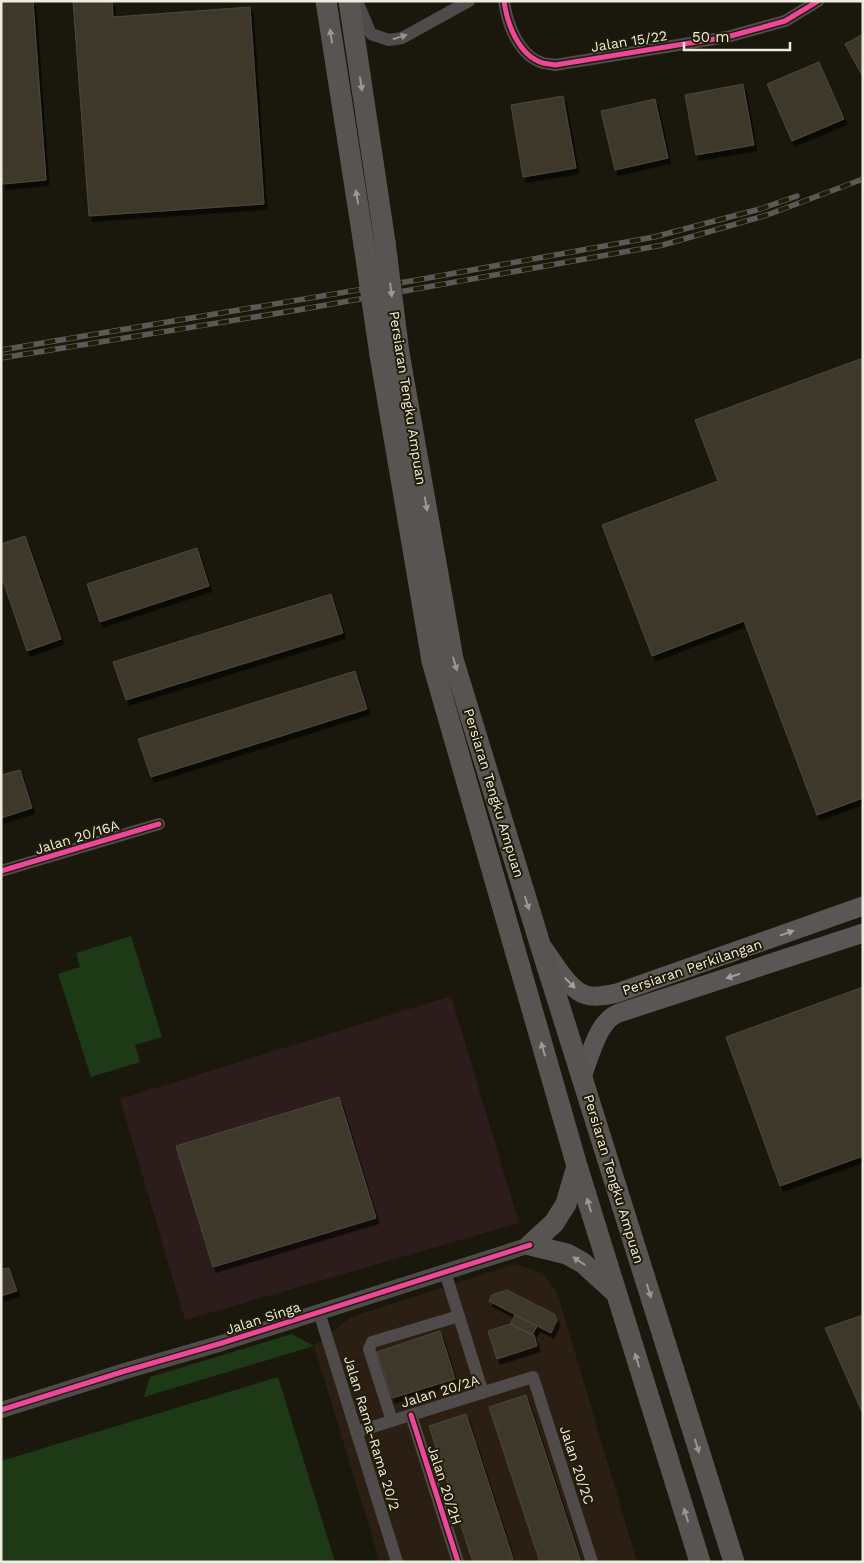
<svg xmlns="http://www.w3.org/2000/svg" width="864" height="1563" viewBox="0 0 864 1563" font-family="'Work Sans',sans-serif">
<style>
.commercial{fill:#2b1f13}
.medical{fill:#2d1c1c}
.green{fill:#1d3915}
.building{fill:#3e392b;stroke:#4b483f;filter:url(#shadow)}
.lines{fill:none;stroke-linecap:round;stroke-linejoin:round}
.minor{stroke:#4f4b4a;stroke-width:12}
.tertiary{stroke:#4f4b4a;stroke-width:16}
.secondary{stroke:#5a5655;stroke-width:19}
.primary{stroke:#585452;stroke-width:21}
.rail-casing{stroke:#5b5954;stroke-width:5.5}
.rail{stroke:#201c07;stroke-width:4;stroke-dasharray:11;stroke-linecap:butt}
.primary-bridge{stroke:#585452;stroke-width:21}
.cycleway-casing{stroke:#201c07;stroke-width:8}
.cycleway{stroke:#ed469a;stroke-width:5}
.oneway{fill:#9c9891}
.oneway2{fill:#97938d}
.oneway3{fill:#a4a19a}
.labels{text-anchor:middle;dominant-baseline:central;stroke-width:4;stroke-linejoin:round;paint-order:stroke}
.street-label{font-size:14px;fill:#eeecde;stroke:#201c07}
</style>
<defs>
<filter id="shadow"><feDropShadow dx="3" dy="5.5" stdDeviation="0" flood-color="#0009"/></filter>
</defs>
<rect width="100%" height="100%" fill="#1a180d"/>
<path class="commercial" d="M 516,1264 L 542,1273 L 557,1292 L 637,1562 L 380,1562 L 314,1346 L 351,1317 Z"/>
<path class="medical" d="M 451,996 L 519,1223 L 185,1320 L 120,1099 Z"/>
<path class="green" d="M 131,936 L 162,1037 L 135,1045 L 140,1062 L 91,1077 L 58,974 L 80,967 L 76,953 Z
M 292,1334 L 314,1346 L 144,1397 L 150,1377 Z
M 278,1377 L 335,1562 L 1,1562 L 1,1461 Z"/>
<path class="building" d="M 1,1 L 33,1 L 46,180 L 3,184 L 1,162 Z
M 73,1 L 112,1 L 113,17 L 250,7 L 264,204 L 89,216 Z
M 863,34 L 863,77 L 845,44 Z
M 819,62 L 844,119 L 792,141 L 767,84 Z
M 743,84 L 754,145 L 696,155 L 685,95 Z
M 563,96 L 576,168 L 523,177 L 511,105 Z
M 655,99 L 668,158 L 615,170 L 601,111 Z
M 863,358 L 863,798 L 817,815 L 744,621 L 652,656 L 602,525 L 718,481 L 695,420 Z
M 25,536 L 61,639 L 27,651 L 1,575 L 1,544 Z
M 197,548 L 209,586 L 100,622 L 87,584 Z
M 331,594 L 343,633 L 126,700 L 113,662 Z
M 355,671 L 367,709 L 151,777 L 138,739 Z
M 20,770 L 32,808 L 1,818 L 1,775 Z
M 863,987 L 863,1156 L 780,1186 L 726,1037 Z
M 339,1097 L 376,1218 L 213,1267 L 176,1146 Z
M 9,1268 L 17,1291 L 1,1296 L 1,1269 Z
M 507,1290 L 554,1314 L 557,1320 L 551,1333 L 489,1301 L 492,1295 Z
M 515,1315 L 537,1326 L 532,1335 L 510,1324 Z
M 863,1315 L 863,1414 L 825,1328 Z
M 510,1324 L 534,1335 L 537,1346 L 497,1359 L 488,1331 Z
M 440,1331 L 455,1379 L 392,1398 L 377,1352 Z
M 526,1395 L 581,1562 L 540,1562 L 489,1407 Z
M 466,1414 L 514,1562 L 473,1562 L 429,1426 Z"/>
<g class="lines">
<path class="minor" d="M 357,1 L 371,34 L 389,40 L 402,38 L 469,1
M 504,1 C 507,24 519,56 543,63 C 547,64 552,64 555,65 L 727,37 L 785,21 L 818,1
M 1,871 L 159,824
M 445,1272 L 483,1393
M 319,1312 L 397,1562
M 411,1415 L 458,1562
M 392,1421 L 369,1349 L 372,1342 L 459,1316
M 356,1432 L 533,1377 L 592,1562"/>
<path class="tertiary" d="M 1,1410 L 125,1371 L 222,1343 L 530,1245"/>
<path class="secondary" d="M 544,949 C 554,963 569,990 586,995 C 595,998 608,995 617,993 L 863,906
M 582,1077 C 588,1061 597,1026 613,1016 C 617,1013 623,1012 628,1010 L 863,933"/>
<path class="primary" d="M 326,1 L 364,245
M 349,1 L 385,242
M 399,353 L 453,659 L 540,944 L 734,1562
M 380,355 L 432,661 L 577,1166 L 700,1562
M 530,1245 L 567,1254 L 583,1263 L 616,1293
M 530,1245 L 554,1223 L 566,1204 L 577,1166"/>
<defs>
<path id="rail" d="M 1,350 L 417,280 L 654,237 L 760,209 L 797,196
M 1,358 L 298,310 L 663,245 L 767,215 L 863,179"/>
</defs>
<use href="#rail" class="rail-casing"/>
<use href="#rail" class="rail"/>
<path class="primary-bridge" d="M 385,242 L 399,353
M 364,245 L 380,355"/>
<defs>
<path id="cycleway" d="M 504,1 C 507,24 519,56 543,63 C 547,64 552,64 555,65 L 727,37 L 785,21 L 818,1
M 1,871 L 159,824
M 1,1410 L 125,1371 L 222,1343 L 530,1245
M 411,1415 L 458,1562"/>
</defs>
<use href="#cycleway" class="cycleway-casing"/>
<use href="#cycleway" class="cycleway"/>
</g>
<defs><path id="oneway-solid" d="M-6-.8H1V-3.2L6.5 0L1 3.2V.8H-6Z" transform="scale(1.25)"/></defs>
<g class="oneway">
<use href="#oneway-solid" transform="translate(331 36) rotate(-99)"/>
<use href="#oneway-solid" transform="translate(361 84) rotate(82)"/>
<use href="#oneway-solid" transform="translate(357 197) rotate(-99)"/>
<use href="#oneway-solid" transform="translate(391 290) rotate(83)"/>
<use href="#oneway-solid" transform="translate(426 504) rotate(80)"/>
<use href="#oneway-solid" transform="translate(455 664) rotate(74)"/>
<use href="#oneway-solid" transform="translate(527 903) rotate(73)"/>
<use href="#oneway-solid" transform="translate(543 1049) rotate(-106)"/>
<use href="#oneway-solid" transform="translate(589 1205) rotate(-107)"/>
<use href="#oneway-solid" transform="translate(579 1261) rotate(-147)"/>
<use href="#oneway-solid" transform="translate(649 1291) rotate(73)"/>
<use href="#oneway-solid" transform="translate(637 1360) rotate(-107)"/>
<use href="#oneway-solid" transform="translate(697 1446) rotate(73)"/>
<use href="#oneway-solid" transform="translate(686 1515) rotate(-107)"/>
</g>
<use class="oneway2" href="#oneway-solid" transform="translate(400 37) rotate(-17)"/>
<g class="oneway3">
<use href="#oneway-solid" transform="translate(787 933) rotate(-20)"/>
<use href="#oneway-solid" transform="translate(733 976) rotate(162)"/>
<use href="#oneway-solid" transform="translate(570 983) rotate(46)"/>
</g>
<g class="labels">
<g class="street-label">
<text transform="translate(629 41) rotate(-9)">Jalan 15/22</text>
<text transform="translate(408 398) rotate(81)">Persiaran Tengku Ampuan</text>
<text transform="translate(494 793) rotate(73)">Persiaran Tengku Ampuan</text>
<text transform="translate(77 837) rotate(-17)">Jalan 20/16A</text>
<text transform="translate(692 967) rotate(-19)">Persiaran Perkilangan</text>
<text transform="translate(614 1179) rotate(73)">Persiaran Tengku Ampuan</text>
<text transform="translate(263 1318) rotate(-18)">Jalan Singa</text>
<text transform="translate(440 1391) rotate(-17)">Jalan 20/2A</text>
<text transform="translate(372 1433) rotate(73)">Jalan Rama-Rama 20/2</text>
<text transform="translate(577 1465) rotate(72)">Jalan 20/2C</text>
<text transform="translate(445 1485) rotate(72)">Jalan 20/2H</text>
</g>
</g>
<rect width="864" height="1563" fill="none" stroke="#eeecde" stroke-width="5"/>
<path d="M684 42v8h106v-8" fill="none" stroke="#eeecde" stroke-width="2.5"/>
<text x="692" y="42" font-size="15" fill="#eeecde" stroke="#201c07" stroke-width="4" paint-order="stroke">50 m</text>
</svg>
